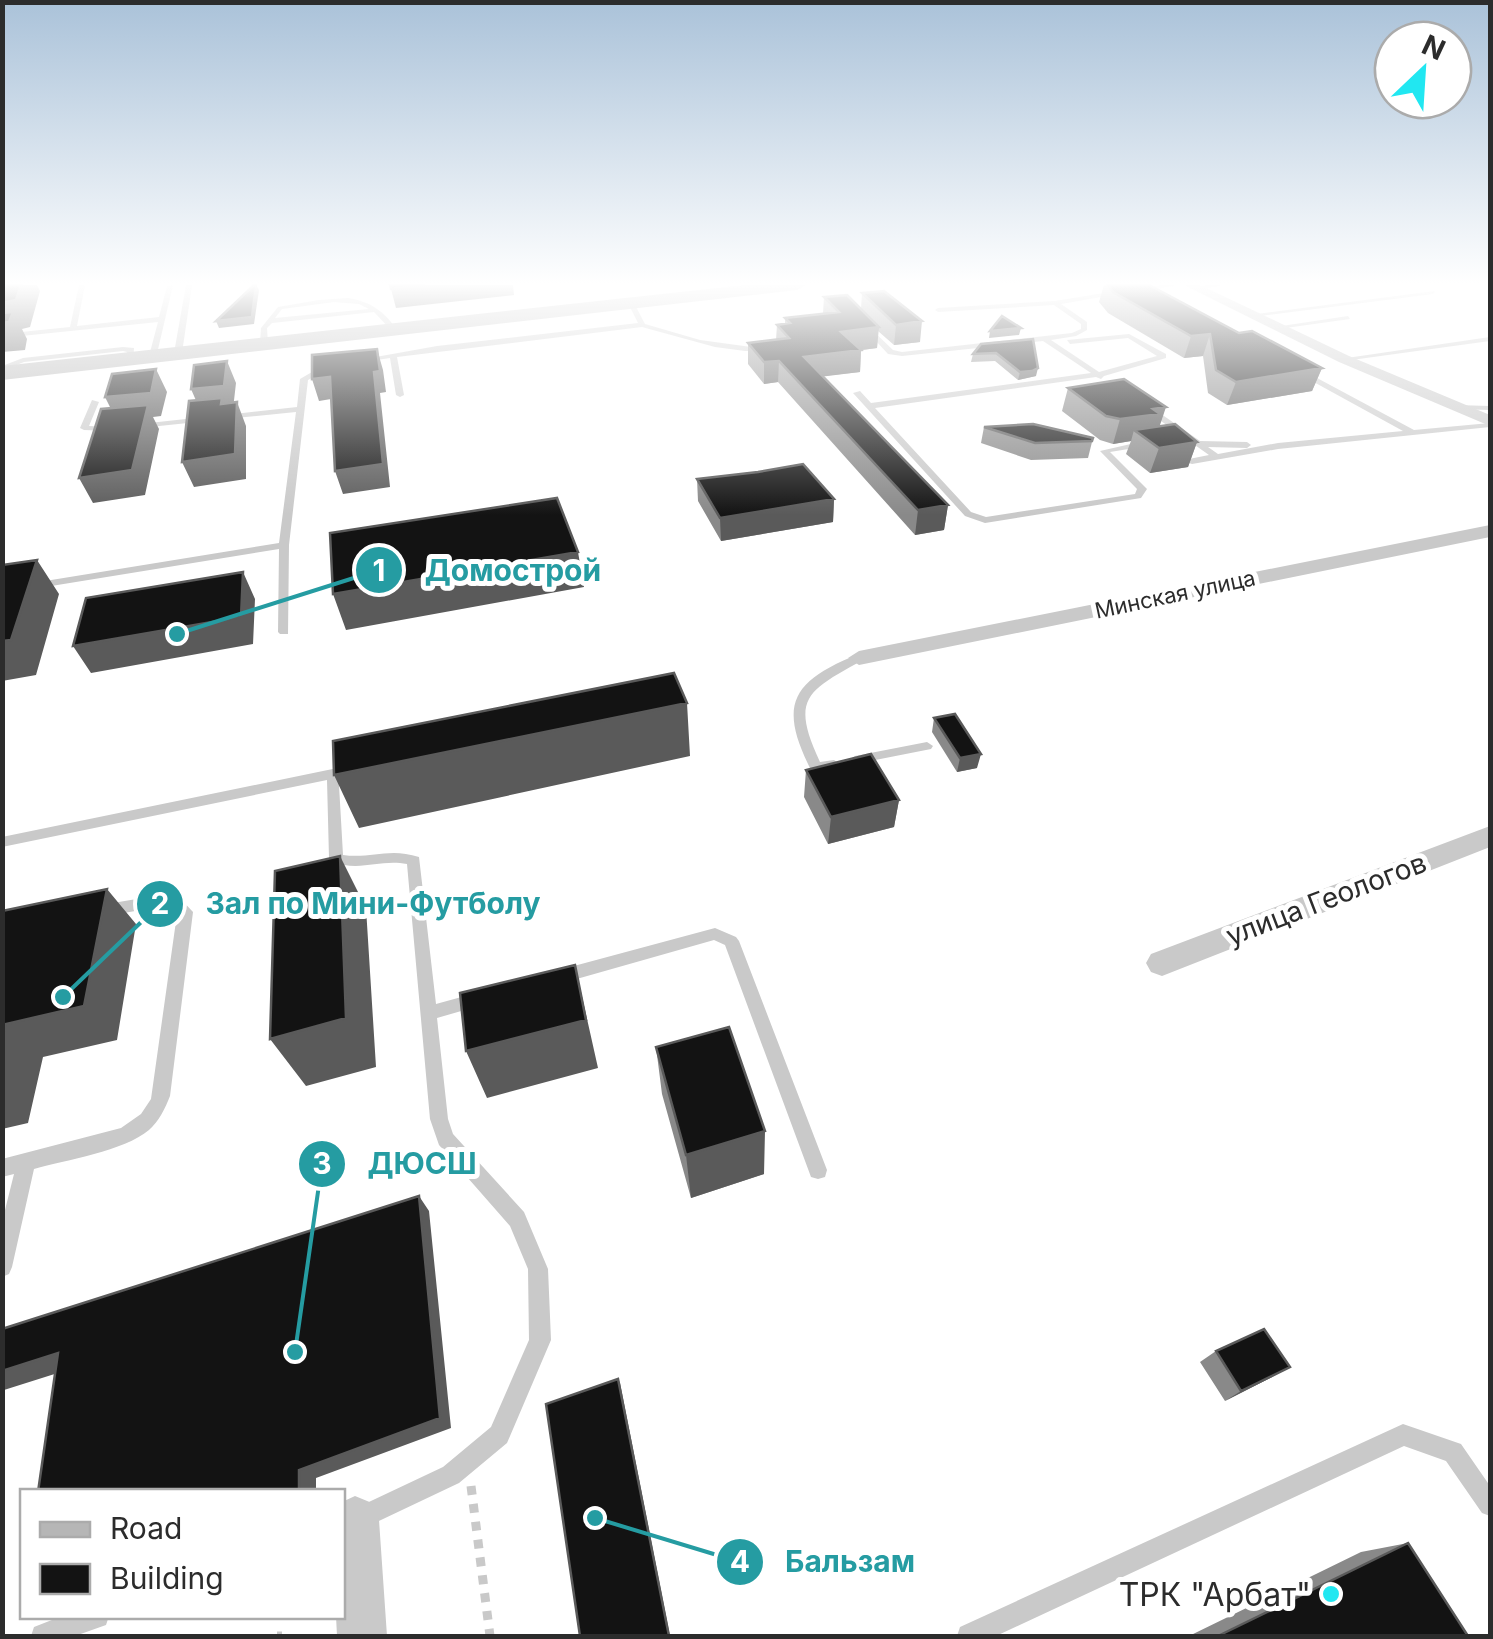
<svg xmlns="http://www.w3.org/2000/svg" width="1493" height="1639" viewBox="0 0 1493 1639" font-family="Inter,sans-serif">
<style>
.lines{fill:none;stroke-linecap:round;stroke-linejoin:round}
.path{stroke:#c9c9c9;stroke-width:9;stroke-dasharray:9 9;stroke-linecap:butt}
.lane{fill:#c9c9c9;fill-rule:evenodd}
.street{fill:#c9c9c9;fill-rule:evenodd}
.secondary{fill:#b6b6b6;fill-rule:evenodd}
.wall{fill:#898989}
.shaded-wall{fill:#5a5a5a}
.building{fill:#131313;stroke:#5a5a5a;stroke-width:2.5}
.poi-dot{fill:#21e7f1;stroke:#fff;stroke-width:4}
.labels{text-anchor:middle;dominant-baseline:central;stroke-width:10;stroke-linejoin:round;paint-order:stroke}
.far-street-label{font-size:22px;fill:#2c2c2c;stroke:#fff}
.street-label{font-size:28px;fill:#2c2c2c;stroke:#fff}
.near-poi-label{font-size:32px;fill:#2c2c2c;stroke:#fff;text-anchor:end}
.leader{fill:none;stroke:#259ca2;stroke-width:4}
.callout-dot{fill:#259ca2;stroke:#fff;stroke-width:4}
.mark-label{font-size:30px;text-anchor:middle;font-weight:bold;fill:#fff}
.callout-label{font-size:30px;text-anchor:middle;font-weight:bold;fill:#259ca2;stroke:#fff;stroke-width:10;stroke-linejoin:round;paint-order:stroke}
</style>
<rect width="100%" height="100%" fill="#fff"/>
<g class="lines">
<path class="path" d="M 471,1486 L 490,1636
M 277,1636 L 282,1636"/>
<path class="lane" d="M 79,285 L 85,285 L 77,326 L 159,317 L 167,286 L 173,285 L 156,358 L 149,356 L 158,322 L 2,338 L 2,334 L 70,327 Z
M 186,285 L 192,285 L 182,353 L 178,355 L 174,353 Z
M 1160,285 L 1179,285 L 1138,292 L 1135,290 Z
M 1205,285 L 1225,285 L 1197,290 L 1194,288 Z
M 1116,291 L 1118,294 L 1061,304 L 1087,322 L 1087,330 L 1076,336 L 1051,340 L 1099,372 L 1157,356 L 1128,338 L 1070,344 L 1067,340 L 1129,334 L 1166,354 L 1166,358 L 1104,376 L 1101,379 L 1096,377 L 875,408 L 971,512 L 986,517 L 1135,494 L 1137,489 L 1100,451 L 1144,441 L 1148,444 L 1147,446 L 1110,452 L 1147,489 L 1141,498 L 985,523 L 965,516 L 853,393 L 860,391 L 871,403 L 1091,373 L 1043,341 L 902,356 L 888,354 L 863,327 L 868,326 L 893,350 L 902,352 L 1072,333 L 1081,329 L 1081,324 L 1054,305 L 938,312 L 935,310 L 938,308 L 1055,301 Z
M 1435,291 L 1433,294 L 1252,317 L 1249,315 Z
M 348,298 C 371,302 384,311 397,330 L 392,331 L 374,312 L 272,323 L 267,328 L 268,344 L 264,346 L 260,344 L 261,328 L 278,307 L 319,300 ZM 334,302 L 359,304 L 369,309 L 275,318 L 282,309 Z
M 631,301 L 634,303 L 645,324 L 700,340 L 765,349 L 761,351 L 745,351 L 715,347 L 642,327 L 397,357 L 404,395 L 400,397 L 396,395 L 390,358 L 363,362 L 359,360 L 437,346 L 638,323 L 628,303 Z
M 1348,316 L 1350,319 L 1278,329 L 1275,327 Z
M 1490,337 L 1490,341 L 1344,361 L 1340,359 Z
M 123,347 L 134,348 L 133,361 L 127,361 L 127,352 L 123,351 L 24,362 L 2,371 L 2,366 L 23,358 Z
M 324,365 L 331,367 L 308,380 L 289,545 L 288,634 L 280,634 L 278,632 L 279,549 L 2,594 L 2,588 L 279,543 L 296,412 L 225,419 L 221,417 L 225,415 L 297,407 L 300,379 Z
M 1304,371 L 1414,430 L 1490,423 L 1490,427 L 1278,449 L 1192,464 L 1189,463 L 1189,459 L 1209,455 L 1144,409 L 1151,407 L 1200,441 L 1247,442 L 1251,445 L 1247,448 L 1208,447 L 1218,454 L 1278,443 L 1403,431 L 1301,375 L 1300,373 Z
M 92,400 L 99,402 L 89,426 L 109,427 L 113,429 L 112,431 L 84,430 L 80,428 Z
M 1456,405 L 1490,406 L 1490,410 L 1453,409 L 1452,407 Z
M 204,417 L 207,417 L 207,421 L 140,428 L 136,426 L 140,424 Z
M 859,654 L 863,656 L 863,660 C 807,691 790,698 820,762 L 834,760 L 840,764 L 834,768 L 811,770 C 778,705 791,681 859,654 Z
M 927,742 L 933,746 L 931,749 L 855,764 L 849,760 L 855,756 Z
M 352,765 L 357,767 L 359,770 L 339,785 L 343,855 C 371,859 389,847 419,857 L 436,1004 L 476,993 L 482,995 L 484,1000 L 482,1005 L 437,1018 L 448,1119 L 453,1134 L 524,1212 L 548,1269 L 551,1340 L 507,1443 L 459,1483 L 362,1529 L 354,1525 L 350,1517 L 354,1509 L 443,1467 L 491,1427 L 529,1340 L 528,1269 L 510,1226 L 439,1145 L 430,1119 L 407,864 C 379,859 362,872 331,862 L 329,858 L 327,780 L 2,847 L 2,837 Z
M 172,893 L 177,895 L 193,912 L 170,1096 C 165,1109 159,1121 149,1130 C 124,1151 66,1160 34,1169 L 12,1267 L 9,1274 L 2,1277 L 2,1222 L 14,1174 L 2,1177 L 2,1159 L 121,1128 L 141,1114 L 151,1099 L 177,914 L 169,905 L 107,916 L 102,914 L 99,910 L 102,906 L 107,904 Z
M 715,928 L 736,937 L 739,941 L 827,1170 L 825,1177 L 818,1179 L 811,1177 L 725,945 L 714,940 L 559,984 L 553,982 L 551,977 L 553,972 L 559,970 Z
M 1403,1424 L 1461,1444 L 1490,1486 L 1490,1516 L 1482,1513 L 1446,1461 L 1404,1446 L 996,1636 L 957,1636 L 960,1627 Z
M 62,1616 L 109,1616 L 106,1625 L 75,1636 L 31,1636 L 34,1627 Z"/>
<path class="street" d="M 1184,285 L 1200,285 L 1349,356 L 1490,415 L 1490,426 L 1339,362 Z
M 1490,525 L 1490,537 L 859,665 L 848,658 L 859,651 Z
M 1490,826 L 1490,847 L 1162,976 L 1151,972 L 1146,963 L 1151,954 Z
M 355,1496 L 372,1503 L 379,1520 L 387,1636 L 337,1636 L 336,1616 L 342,1616 L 342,1502 Z"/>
<path class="secondary" d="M 745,285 L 806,285 L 797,290 L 2,380 L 2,366 Z"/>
</g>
<path class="wall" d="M 1104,285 L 1149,285 L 1239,333 L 1322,368 L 1312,391 L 1227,405 L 1208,393 L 1203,356 L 1184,358 L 1108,313 L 1099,302 Z
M 862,293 L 920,342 L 894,345 L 878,331 L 877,348 L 861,350 L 860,372 L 823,376 L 948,505 L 944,530 L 915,535 L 778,382 L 764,384 L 748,364 L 748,343 L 776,340 L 777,325 L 785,324 L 785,318 L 823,314 L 824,297 L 861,309 Z
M 981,344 L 1036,376 L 1018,380 L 995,361 L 971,362 L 973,354 Z
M 1068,388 L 1197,442 L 1188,467 L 1150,473 L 1126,454 L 1131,441 L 1113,444 L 1100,440 L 1062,411 Z
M 984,427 L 1093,438 L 1088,458 L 1031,460 L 981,443 Z
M 697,479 L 834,499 L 833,522 L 721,541 L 698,501 Z
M 934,718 L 977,768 L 957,772 L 932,732 Z
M 806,770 L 899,800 L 894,827 L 828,844 L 804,797 Z
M 656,1047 L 764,1174 L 691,1198 L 662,1094 Z
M 1216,1351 L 1272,1377 L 1225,1401 L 1200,1362 Z
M 1408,1543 L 1468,1636 L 1189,1636 L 1361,1552 Z"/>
<path class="shaded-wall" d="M 21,285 L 37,285 L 40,291 L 30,327 L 22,329 L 27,339 L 25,350 L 2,352 L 2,303 Z
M 256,285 L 259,290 L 254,324 L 219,328 L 216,321 Z
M 425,285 L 513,285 L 514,295 L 396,308 L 391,289 Z
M 922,321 L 920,342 L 894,345 L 896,325 Z
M 879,327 L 877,348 L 839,353 L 841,332 Z
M 1021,328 L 1019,335 L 989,338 L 990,331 Z
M 1210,334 L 1203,356 L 1184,358 L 1191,336 Z
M 377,349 L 383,370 L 386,392 L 380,393 L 390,487 L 343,494 L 335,471 Z
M 861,350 L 860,372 L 803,379 L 804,357 Z
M 227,361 L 236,383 L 233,409 L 201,412 L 191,389 Z
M 779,361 L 778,382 L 764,384 L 764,362 Z
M 1038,368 L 1036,376 L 1018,380 L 1020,372 Z
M 1322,368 L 1312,391 L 1227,405 L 1236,382 Z
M 156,369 L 167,392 L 161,416 L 153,417 L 159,429 L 145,495 L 93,503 L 79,478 L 117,421 L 105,397 Z
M 330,377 L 337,398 L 319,401 L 312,379 Z
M 237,402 L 246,426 L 246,479 L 194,487 L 182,462 Z
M 1166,407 L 1158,431 L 1134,430 L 1131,441 L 1113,444 L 1120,419 L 1153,409 Z
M 1197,442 L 1188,467 L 1150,473 L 1159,448 Z
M 834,499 L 833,522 L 721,541 L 720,518 Z
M 948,505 L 944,530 L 915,535 L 918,510 Z
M 578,552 L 584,587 L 346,630 L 333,594 Z
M 37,560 L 59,594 L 36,675 L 2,681 L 2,641 Z
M 243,572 L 255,599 L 253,644 L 91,673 L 73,646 Z
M 687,703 L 690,756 L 359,828 L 334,775 Z
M 981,754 L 977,768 L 957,772 L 960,758 Z
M 899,800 L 894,827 L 828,844 L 831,817 Z
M 340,856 L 366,908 L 376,1067 L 306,1086 L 270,1039 Z
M 107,889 L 136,924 L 117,1040 L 43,1057 L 28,1123 L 2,1129 L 2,1037 L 6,1024 Z
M 575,965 L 598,1068 L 487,1098 L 466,1051 Z
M 765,1131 L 764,1174 L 691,1198 L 686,1155 Z
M 419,1196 L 429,1211 L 451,1428 L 316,1478 L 316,1492 L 299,1492 L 299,1470 Z
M 58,1353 L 83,1365 L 4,1390 L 2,1390 L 2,1371 Z
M 1290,1367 L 1272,1377 L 1225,1401 L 1241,1391 Z
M 618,1379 L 620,1383 L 670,1636 L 669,1636 Z"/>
<path class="building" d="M 2,285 L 21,285 L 16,300 L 2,303 Z
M 254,285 L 256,285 L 252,317 L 216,321 Z
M 390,285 L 425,285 L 391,289 Z
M 1108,285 L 1149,285 L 1239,333 L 1252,331 L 1322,368 L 1236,382 L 1216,370 L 1210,334 L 1191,336 L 1113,292 Z
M 884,291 L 922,321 L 896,325 L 862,293 Z
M 847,295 L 879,327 L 841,332 L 861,350 L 804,357 L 948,505 L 918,510 L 779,361 L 764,362 L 748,343 L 789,338 L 777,325 L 790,323 L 785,318 L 839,312 L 824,297 Z
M 13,312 L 9,322 L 2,323 L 2,313 Z
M 1002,316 L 1021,328 L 990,331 Z
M 1033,339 L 1038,368 L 1032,371 L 1020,372 L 996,353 L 973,354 L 981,344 Z
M 377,349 L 380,371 L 374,372 L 383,464 L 335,471 L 330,377 L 312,379 L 312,355 Z
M 227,361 L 224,386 L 191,389 L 194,365 Z
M 156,369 L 151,393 L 105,397 L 112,374 Z
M 1124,379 L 1166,407 L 1153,409 L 1160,414 L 1120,419 L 1106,416 L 1068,388 Z
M 222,398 L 221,404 L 237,402 L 235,454 L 182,462 L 189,401 Z
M 148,405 L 132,470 L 79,478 L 101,409 Z
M 1033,424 L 1093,438 L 1092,441 L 1035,443 L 984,427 Z
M 1175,424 L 1197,442 L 1159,448 L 1134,430 Z
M 803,464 L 834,499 L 720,518 L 697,479 L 758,472 Z
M 557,498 L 578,552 L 333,594 L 330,533 Z
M 37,560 L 11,640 L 2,641 L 2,565 Z
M 243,572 L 241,617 L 73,646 L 86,598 Z
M 674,673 L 687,703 L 334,775 L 333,741 Z
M 955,714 L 981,754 L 960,758 L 934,718 Z
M 871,754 L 899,800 L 831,817 L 806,770 Z
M 340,856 L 346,1018 L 270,1039 L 275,871 Z
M 107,889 L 84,1006 L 6,1024 L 2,1037 L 2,911 Z
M 575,965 L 586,1020 L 466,1051 L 460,993 Z
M 729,1027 L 765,1131 L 686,1155 L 656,1047 Z
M 419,1196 L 440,1418 L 299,1470 L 299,1492 L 38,1492 L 58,1353 L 2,1371 L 2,1329 Z
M 1264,1329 L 1290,1367 L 1241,1391 L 1216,1351 Z
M 618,1379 L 669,1636 L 580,1636 L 546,1404 Z
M 1408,1543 L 1468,1636 L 1218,1636 Z"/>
<linearGradient id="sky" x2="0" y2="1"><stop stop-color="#aac2d9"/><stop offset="0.55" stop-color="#fff"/><stop offset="1" stop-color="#fff" stop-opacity="0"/></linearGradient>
<rect width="1493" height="515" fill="url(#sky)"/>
<circle class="poi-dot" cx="1331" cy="1594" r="10"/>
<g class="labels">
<g class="far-street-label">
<text transform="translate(1175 594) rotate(-12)">Минская улица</text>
</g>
<g class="street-label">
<text transform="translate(1326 899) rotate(-21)">улица Геологов</text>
</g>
<g class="near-poi-label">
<text x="1311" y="1594">ТРК "Арбат"</text>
</g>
</g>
<path class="leader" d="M177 634L379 570M63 997L160 904M295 1352L322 1164M595 1518L740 1562"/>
<g class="callout-dot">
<circle cx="177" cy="634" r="10"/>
<circle cx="63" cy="997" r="10"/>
<circle cx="295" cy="1352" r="10"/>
<circle cx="595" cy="1518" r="10"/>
<circle cx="379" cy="570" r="25"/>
<circle cx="160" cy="904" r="25"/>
<circle cx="322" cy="1164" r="25"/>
<circle cx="740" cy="1562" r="25"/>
</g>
<g class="mark-label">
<text x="379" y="581">1</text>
<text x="160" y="914">2</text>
<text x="322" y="1174">3</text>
<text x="740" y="1572">4</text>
</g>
<g class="callout-label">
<text x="513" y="581">Домострой</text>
<text x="373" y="914">Зал по Мини-Футболу</text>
<text x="422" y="1174">ДЮСШ</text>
<text x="850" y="1572">Бальзам</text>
</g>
<rect width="1493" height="1639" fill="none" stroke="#2c2c2c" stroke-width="10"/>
<rect x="20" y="1489" width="325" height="130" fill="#ffffff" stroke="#ababab" stroke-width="2.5"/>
<rect x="40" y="1522" width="50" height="15" fill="#b6b6b6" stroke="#ababab" stroke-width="2.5"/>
<text x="110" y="1539" font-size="30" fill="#2c2c2c">Road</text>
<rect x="40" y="1564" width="50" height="30" fill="#131313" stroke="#ababab" stroke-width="2.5"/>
<text x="110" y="1589" font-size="30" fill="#2c2c2c">Building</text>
<g transform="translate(1423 70) rotate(25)"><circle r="48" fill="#ffffff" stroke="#ababab" stroke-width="2.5"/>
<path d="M0-8L18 38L0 25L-18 38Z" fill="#21e7f1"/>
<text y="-15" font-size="28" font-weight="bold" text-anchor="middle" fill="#2c2c2c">N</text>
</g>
</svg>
